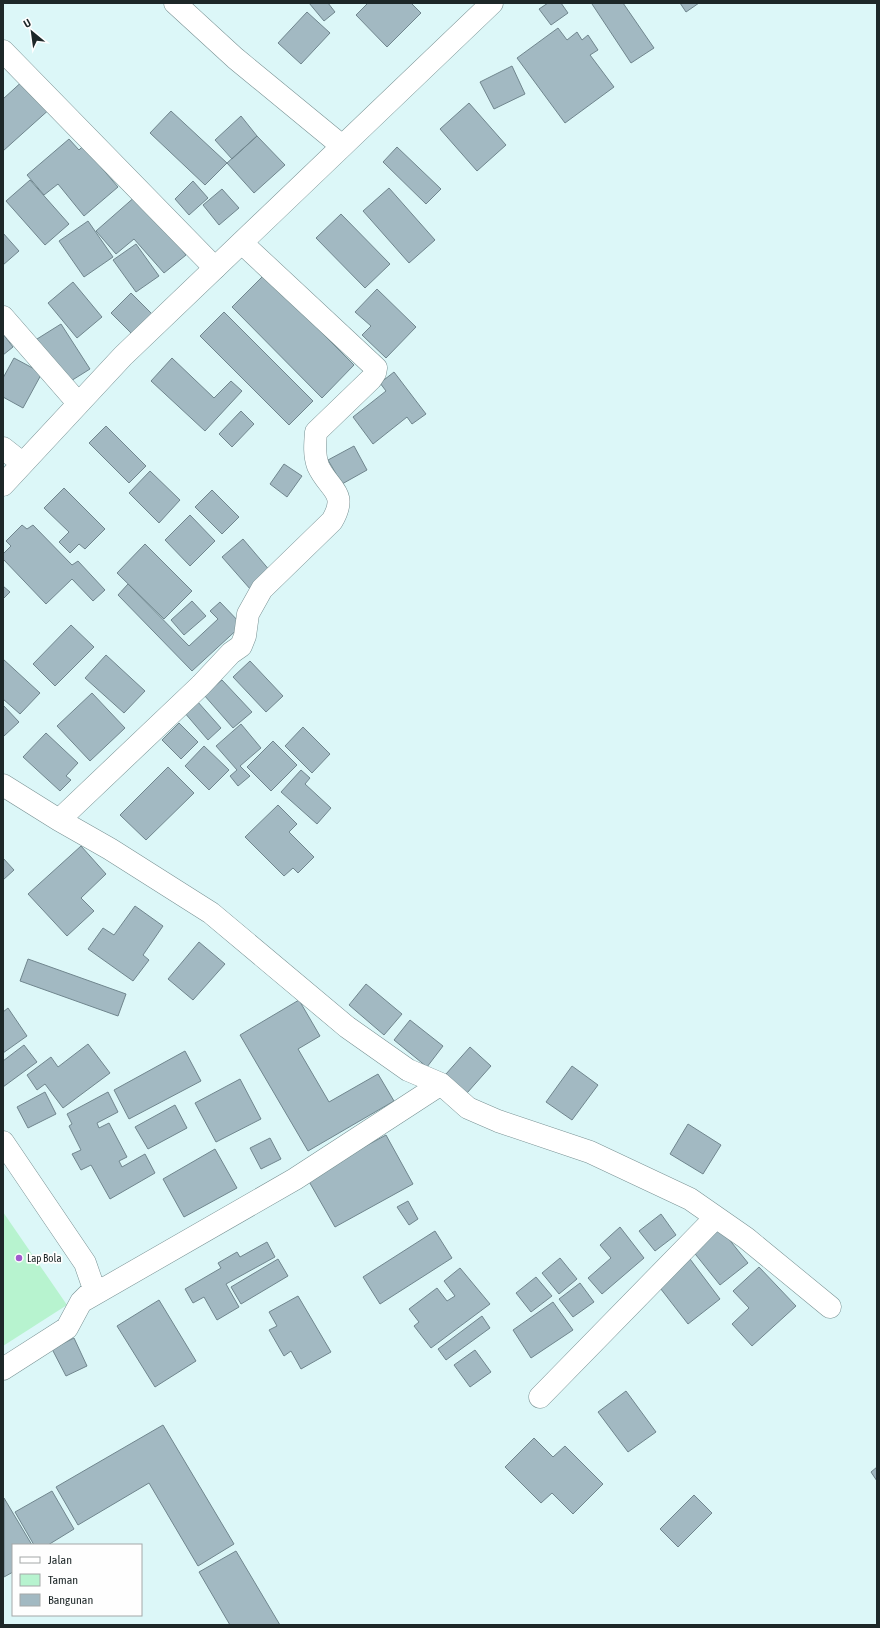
<svg xmlns="http://www.w3.org/2000/svg" width="880" height="1628" viewBox="0 0 880 1628" font-family="'Asap Condensed',sans-serif">
<style>
.green{fill:#b7f3cf}
.building{fill:#a2b9c2;stroke:#70868e}
.lines{fill:none;stroke-linecap:round;stroke-linejoin:round}
.street-casing{stroke:#789193;stroke-width:23}
.highway-casing{stroke:#789193;stroke-width:23}
.street{stroke:#fff;stroke-width:22}
.highway{stroke:#fff;stroke-width:22}
.poi-dot{fill:#a15ace;stroke:#fefefe;stroke-width:1.5}
.labels{text-anchor:middle;dominant-baseline:central;stroke-width:3.5;stroke-linejoin:round;paint-order:stroke}
.poi-label{font-size:11px;fill:#1d2728;stroke:#fefefe;text-anchor:start}
</style>
<rect width="100%" height="100%" fill="#dcf7f8"/>
<path class="green" d="M 3,1212 L 67,1305 L 3,1346 Z"/>
<path class="building" d="M 309,3 L 328,3 L 335,12 L 324,21 Z
M 368,3 L 411,3 L 421,13 L 387,47 L 356,15 Z
M 548,3 L 561,3 L 568,13 L 551,25 L 539,9 Z
M 593,3 L 623,3 L 654,48 L 631,63 L 592,4 Z
M 680,3 L 699,3 L 686,12 Z
M 307,12 L 330,33 L 301,64 L 278,43 Z
M 558,28 L 567,40 L 577,32 L 582,40 L 588,35 L 598,50 L 590,55 L 614,87 L 565,123 L 517,58 Z
M 512,66 L 525,94 L 494,109 L 480,82 Z
M 26,78 L 52,107 L 3,151 L 3,99 Z
M 469,103 L 506,145 L 477,171 L 440,129 Z
M 171,111 L 227,163 L 205,185 L 150,133 Z
M 241,116 L 257,136 L 232,159 L 215,140 Z
M 257,136 L 285,165 L 254,193 L 227,163 Z
M 69,139 L 79,150 L 83,146 L 118,187 L 84,216 L 58,184 L 44,195 L 27,175 Z
M 397,147 L 441,189 L 426,204 L 383,162 Z
M 30,180 L 69,224 L 45,245 L 6,201 Z
M 193,181 L 208,198 L 189,215 L 175,199 Z
M 389,188 L 435,240 L 409,263 L 363,211 Z
M 222,189 L 239,208 L 219,225 L 203,205 Z
M 137,195 L 186,255 L 164,273 L 134,239 L 116,254 L 96,231 Z
M 341,214 L 390,264 L 365,288 L 316,238 Z
M 88,221 L 113,257 L 84,277 L 59,241 Z
M 3,233 L 19,251 L 3,265 Z
M 136,244 L 159,276 L 136,292 L 113,260 Z
M 264,275 L 354,365 L 322,398 L 232,307 Z
M 73,282 L 102,317 L 77,338 L 48,303 Z
M 377,289 L 416,327 L 386,358 L 362,335 L 371,326 L 355,312 Z
M 131,293 L 154,316 L 134,336 L 111,313 Z
M 224,312 L 313,401 L 289,425 L 200,336 Z
M 61,324 L 90,369 L 66,384 L 37,339 Z
M 3,334 L 13,347 L 3,355 Z
M 14,358 L 42,373 L 23,408 L 3,397 L 3,378 Z
M 172,358 L 214,398 L 231,381 L 242,391 L 205,431 L 151,381 Z
M 394,372 L 426,414 L 412,424 L 407,417 L 373,444 L 353,417 L 386,391 L 380,383 Z
M 241,411 L 254,424 L 232,447 L 219,434 Z
M 106,426 L 146,466 L 129,483 L 89,443 Z
M 354,446 L 367,470 L 342,484 L 328,460 Z
M 284,464 L 302,476 L 287,497 L 270,484 Z
M 150,471 L 180,500 L 159,523 L 129,493 Z
M 64,488 L 105,529 L 85,549 L 79,544 L 70,553 L 59,542 L 69,532 L 44,508 Z
M 212,490 L 239,517 L 222,534 L 195,507 Z
M 190,515 L 215,541 L 190,566 L 165,540 Z
M 22,525 L 27,529 L 33,525 L 72,565 L 78,561 L 105,590 L 93,601 L 72,579 L 46,604 L 3,559 L 3,554 L 11,546 L 6,541 Z
M 243,539 L 271,572 L 251,590 L 222,557 Z
M 145,544 L 192,591 L 164,619 L 117,573 Z
M 128,584 L 189,646 L 218,619 L 210,611 L 220,602 L 242,625 L 192,671 L 118,595 Z
M 3,586 L 10,592 L 3,599 Z
M 192,601 L 206,616 L 184,635 L 171,620 Z
M 71,625 L 94,647 L 55,686 L 33,664 Z
M 106,655 L 145,691 L 124,713 L 85,678 Z
M 3,659 L 40,693 L 20,714 L 3,699 Z
M 250,661 L 283,696 L 266,712 L 233,677 Z
M 222,680 L 252,712 L 233,728 L 204,695 Z
M 92,693 L 125,728 L 90,761 L 57,726 Z
M 197,701 L 221,728 L 208,740 L 184,712 Z
M 3,705 L 19,722 L 4,736 L 3,736 Z
M 179,723 L 198,742 L 181,759 L 162,740 Z
M 241,724 L 261,748 L 240,766 L 250,776 L 238,786 L 230,776 L 237,770 L 216,746 Z
M 303,727 L 330,754 L 312,773 L 285,746 Z
M 46,733 L 78,763 L 66,776 L 71,780 L 60,791 L 23,757 Z
M 273,741 L 297,765 L 271,791 L 247,767 Z
M 204,746 L 229,770 L 209,790 L 185,766 Z
M 168,767 L 194,793 L 146,840 L 120,815 Z
M 301,770 L 310,778 L 305,784 L 331,808 L 317,824 L 281,792 Z
M 278,805 L 297,824 L 289,832 L 314,857 L 298,873 L 293,868 L 284,876 L 245,837 Z
M 81,846 L 106,874 L 81,898 L 94,911 L 67,936 L 28,894 Z
M 3,858 L 14,870 L 3,880 Z
M 135,906 L 163,926 L 143,955 L 149,960 L 133,981 L 88,949 L 103,928 L 114,935 Z
M 199,942 L 225,964 L 193,1000 L 168,979 Z
M 28,959 L 126,994 L 118,1016 L 20,981 Z
M 366,984 L 402,1014 L 384,1035 L 349,1005 Z
M 299,1000 L 320,1036 L 298,1049 L 329,1102 L 378,1074 L 394,1101 L 308,1151 L 240,1035 Z
M 8,1008 L 27,1036 L 3,1053 L 3,1012 Z
M 410,1020 L 443,1046 L 427,1067 L 394,1040 Z
M 88,1044 L 110,1073 L 63,1108 L 45,1084 L 37,1090 L 27,1075 L 51,1057 L 58,1067 Z
M 24,1045 L 37,1062 L 3,1087 L 3,1061 Z
M 470,1047 L 491,1066 L 467,1093 L 446,1074 Z
M 185,1051 L 201,1081 L 129,1119 L 114,1090 Z
M 572,1066 L 598,1085 L 572,1120 L 546,1102 Z
M 240,1079 L 261,1119 L 216,1142 L 195,1103 Z
M 45,1092 L 56,1114 L 28,1128 L 17,1107 Z
M 108,1092 L 118,1112 L 97,1123 L 99,1128 L 109,1123 L 127,1157 L 119,1161 L 122,1167 L 145,1154 L 155,1173 L 110,1199 L 91,1165 L 81,1170 L 72,1154 L 81,1150 L 69,1126 L 72,1124 L 67,1114 Z
M 175,1105 L 187,1128 L 148,1149 L 135,1127 Z
M 688,1124 L 721,1145 L 703,1174 L 670,1154 Z
M 386,1135 L 413,1184 L 335,1227 L 307,1178 Z
M 270,1138 L 281,1159 L 261,1169 L 250,1148 Z
M 215,1149 L 237,1188 L 184,1217 L 163,1179 Z
M 408,1201 L 418,1219 L 409,1225 L 397,1207 Z
M 661,1214 L 676,1235 L 655,1251 L 639,1231 Z
M 620,1227 L 644,1258 L 602,1294 L 588,1278 L 611,1258 L 600,1245 Z
M 720,1228 L 748,1263 L 720,1285 L 692,1250 Z
M 435,1231 L 452,1258 L 380,1304 L 363,1277 Z
M 267,1242 L 275,1257 L 226,1284 L 239,1307 L 217,1320 L 204,1297 L 193,1303 L 185,1289 L 221,1268 L 218,1263 L 237,1252 L 240,1257 Z
M 560,1258 L 577,1279 L 559,1294 L 542,1273 Z
M 278,1259 L 288,1276 L 241,1304 L 231,1287 Z
M 690,1259 L 720,1299 L 688,1324 L 657,1284 Z
M 759,1267 L 796,1306 L 752,1346 L 732,1324 L 749,1308 L 733,1291 Z
M 460,1268 L 490,1304 L 431,1348 L 414,1326 L 419,1322 L 409,1309 L 437,1288 L 447,1301 L 455,1296 L 444,1281 Z
M 536,1277 L 552,1296 L 531,1312 L 516,1293 Z
M 580,1283 L 594,1302 L 573,1317 L 559,1299 Z
M 298,1296 L 331,1352 L 301,1369 L 291,1351 L 284,1356 L 269,1330 L 277,1326 L 269,1312 Z
M 159,1300 L 196,1361 L 155,1387 L 117,1326 Z
M 553,1302 L 573,1330 L 531,1358 L 513,1330 Z
M 482,1316 L 490,1328 L 446,1360 L 438,1349 Z
M 74,1338 L 87,1366 L 66,1376 L 52,1349 Z
M 475,1350 L 491,1372 L 470,1387 L 454,1365 Z
M 626,1391 L 656,1432 L 628,1452 L 598,1412 Z
M 163,1425 L 234,1544 L 198,1566 L 149,1483 L 78,1525 L 56,1487 Z
M 534,1438 L 553,1457 L 565,1446 L 603,1484 L 573,1514 L 552,1493 L 541,1503 L 505,1467 Z
M 877,1467 L 877,1481 L 871,1472 Z
M 52,1491 L 74,1529 L 48,1545 L 34,1545 L 15,1512 Z
M 694,1495 L 712,1513 L 678,1547 L 660,1529 Z
M 4,1498 L 32,1545 L 13,1545 L 13,1572 L 4,1577 Z
M 236,1551 L 280,1625 L 230,1625 L 199,1572 Z"/>
<g class="lines">
<defs>
<path id="street" d="M 175,3 L 235,58 L 342,146
M 3,51 L 215,268
M 3,317 L 78,403
M 3,448 L 22,463
M 3,785 L 59,820 L 110,849 L 211,913 L 347,1027 L 408,1070 L 441,1084 L 468,1108 L 498,1121 L 590,1152 L 690,1199 L 746,1238 L 830,1307
M 59,820 L 201,685 L 231,653 L 241,646 L 245,636 L 248,614 L 262,589 L 332,521 C 349,492 329,490 318,466 C 314,455 315,444 316,432 L 371,379 L 375,373 L 376,368 L 242,243
M 3,1142 L 85,1263 L 94,1289 L 81,1302 L 67,1328 L 3,1369
M 81,1302 L 295,1179 L 441,1084
M 540,1397 L 715,1218"/>
<path id="highway" d="M 3,485 L 123,356 L 492,3"/>
</defs>
<use href="#street" class="street-casing"/>
<use href="#highway" class="highway-casing"/>
<use href="#street" class="street"/>
<use href="#highway" class="highway"/>
</g>
<circle class="poi-dot" cx="19" cy="1258" r="4"/>
<g class="labels">
<g class="poi-label">
<text x="27" y="1258">Lap Bola</text>
</g>
</g>
<rect width="880" height="1628" fill="none" stroke="#1d2728" stroke-width="8"/>
<rect x="12" y="1544" width="130" height="72" fill="#fefefe" stroke="#a4a8a8"/>
<rect x="20" y="1557" width="20" height="6" fill="#ffffff" stroke="#a4a8a8"/>
<text x="48" y="1564" font-size="12" fill="#1d2728">Jalan</text>
<rect x="20" y="1574" width="20" height="12" fill="#b7f3cf" stroke="#a4a8a8"/>
<text x="48" y="1584" font-size="12" fill="#1d2728">Taman</text>
<rect x="20" y="1594" width="20" height="12" fill="#a2b9c2" stroke="#a4a8a8"/>
<text x="48" y="1604" font-size="12" fill="#1d2728">Bangunan</text>
<g transform="translate(32 32) rotate(331)" stroke="#fefefe" stroke-width="3" paint-order="stroke">
<path d="M0-3L7 15L0 10L-7 15Z" fill="#1d2728"/>
<text y="-6" font-size="11" font-weight="bold" text-anchor="middle" fill="#1d2728">U</text>
</g>
</svg>
